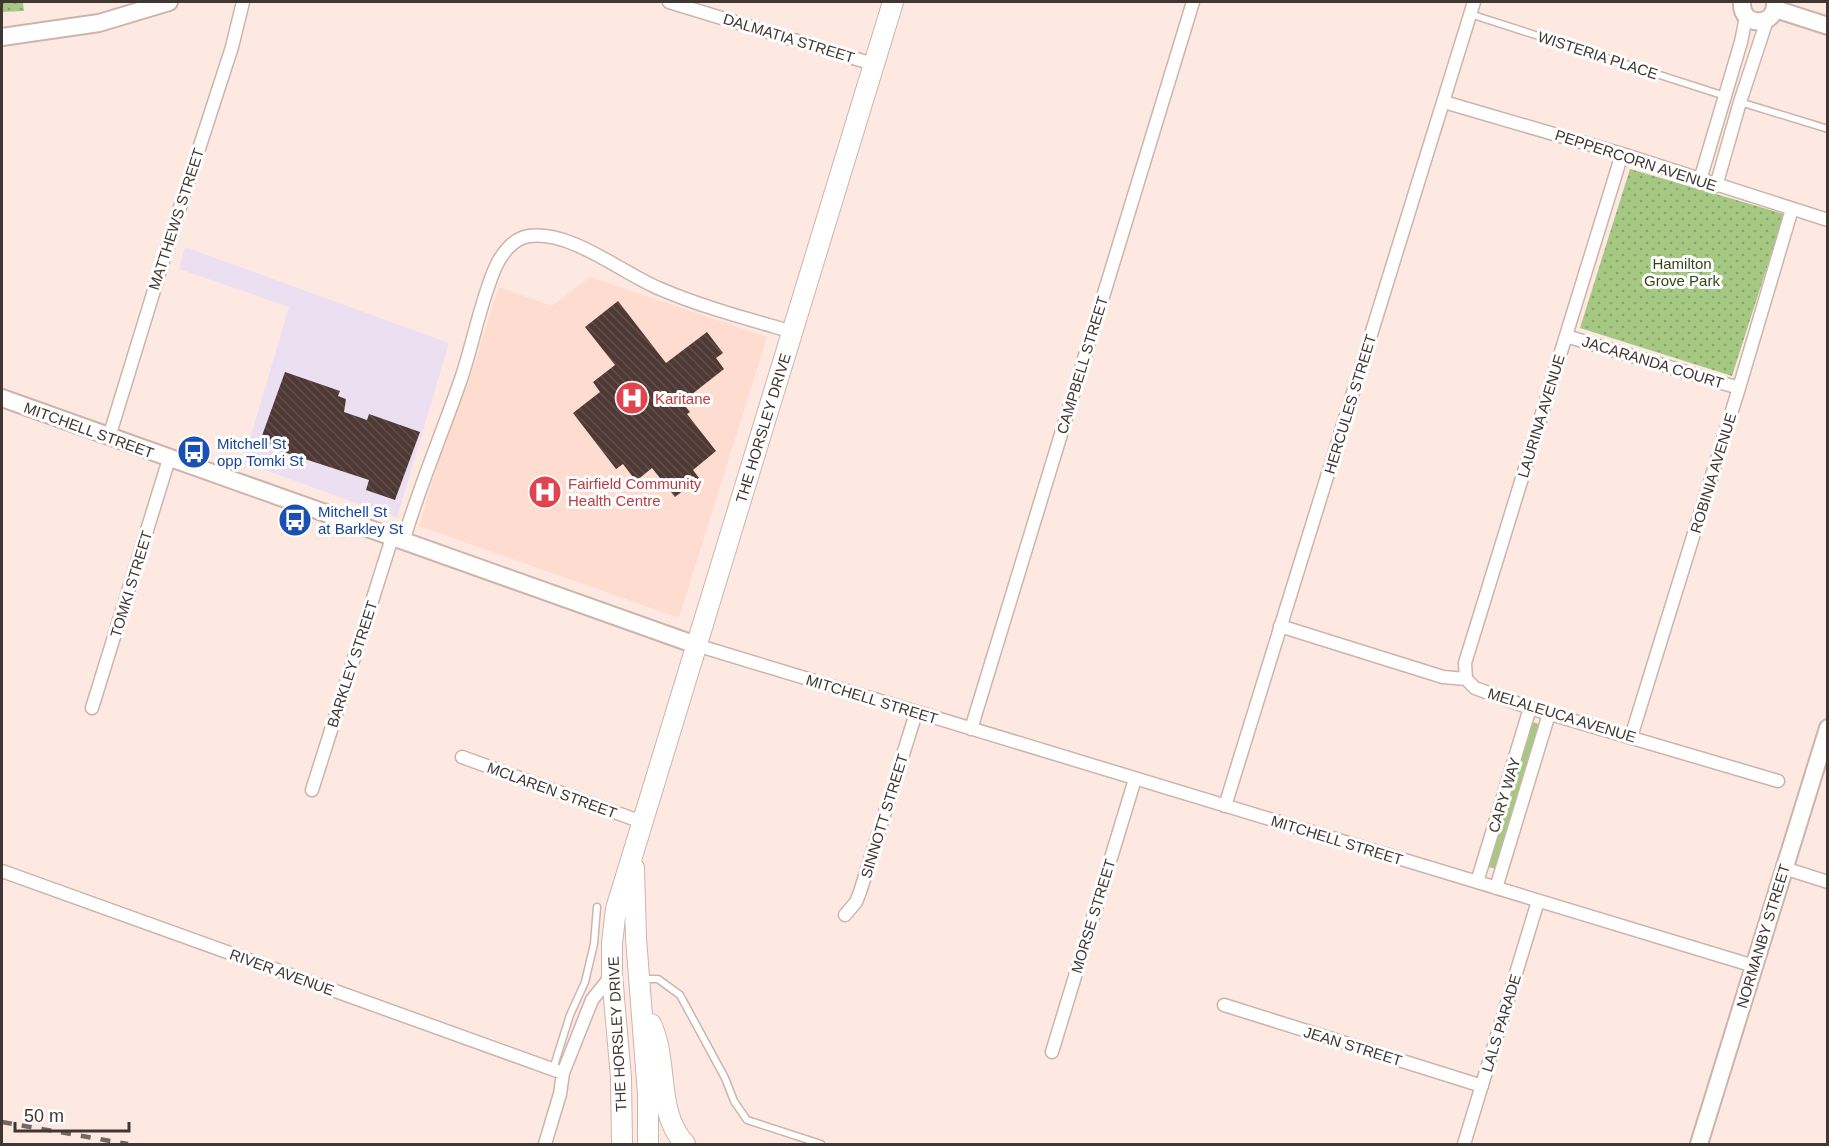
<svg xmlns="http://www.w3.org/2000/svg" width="1829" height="1146" viewBox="0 0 1829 1146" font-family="Helvetica,sans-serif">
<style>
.commercial{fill:#ecdff2}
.built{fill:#fedcd0}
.green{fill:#a5c883}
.park{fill:url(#park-dots)}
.building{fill:url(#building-back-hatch)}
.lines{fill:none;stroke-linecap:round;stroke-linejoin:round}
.service-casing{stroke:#ccb4ab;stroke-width:9}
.minor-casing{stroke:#ccb4ab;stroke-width:15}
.tertiary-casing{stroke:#ccb4ab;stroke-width:20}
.primary-casing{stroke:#ccb4ab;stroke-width:22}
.service{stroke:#fff;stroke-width:6}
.minor{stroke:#fff;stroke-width:12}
.tertiary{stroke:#fff;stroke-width:16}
.primary{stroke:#fff;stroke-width:20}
.rail{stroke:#756863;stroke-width:4.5;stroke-dasharray:10 10;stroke-linecap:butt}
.labels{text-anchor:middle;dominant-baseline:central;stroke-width:6;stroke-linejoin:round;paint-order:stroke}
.street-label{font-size:15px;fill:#403632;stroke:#fff}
.park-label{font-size:15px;fill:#314716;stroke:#fff}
.health-label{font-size:15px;fill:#be3a42;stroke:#fff;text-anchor:start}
.transit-label{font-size:15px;fill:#164399;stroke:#fff;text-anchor:start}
</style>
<defs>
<pattern id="park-dots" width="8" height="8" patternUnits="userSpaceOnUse" patternTransform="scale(1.5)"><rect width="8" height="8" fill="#a5c883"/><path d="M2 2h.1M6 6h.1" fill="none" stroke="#88a36c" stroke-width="1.8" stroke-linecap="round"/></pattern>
<pattern id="building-back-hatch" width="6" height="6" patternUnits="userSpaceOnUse" patternTransform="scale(1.5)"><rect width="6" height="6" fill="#4e3935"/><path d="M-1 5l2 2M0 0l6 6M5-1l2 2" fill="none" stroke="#604e4a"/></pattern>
</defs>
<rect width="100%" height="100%" fill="#fee9e2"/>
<path class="commercial" d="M 185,247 L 449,343 L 397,518 L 243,462 L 289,307 L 179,269 Z"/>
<path class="built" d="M 590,277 L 767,337 L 679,618 L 419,526 L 444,443 L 469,380 L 499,287 L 552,306 Z"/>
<path class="green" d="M 1532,722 L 1539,724 L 1497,869 L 1488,867 Z"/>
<path class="park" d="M 2,2 L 23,2 L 24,11 L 2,12 Z
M 1630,169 L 1784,214 L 1732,376 L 1580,328 Z"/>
<path class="building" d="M 618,301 L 666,363 L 707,332 L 723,353 L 716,358 L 724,369 L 682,402 L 690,412 L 687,414 L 716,451 L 693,470 L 699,478 L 675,497 L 652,468 L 636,481 L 623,464 L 616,469 L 573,413 L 600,392 L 593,382 L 615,365 L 585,327 Z
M 285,372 L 340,391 L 338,396 L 346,399 L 344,412 L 367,420 L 369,414 L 420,432 L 395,500 L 366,490 L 369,480 L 259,444 Z"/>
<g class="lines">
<defs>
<path id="service" d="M 1470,14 L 1725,96
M 1740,102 L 1828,129
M 642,979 L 658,979 L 680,995 L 725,1078 L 734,1101 L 747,1120 L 821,1144
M 553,1069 L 570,1015 L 585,982 L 594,944 L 597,907"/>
<path id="minor" d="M 669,2 L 873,64
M 1444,102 L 1622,154 L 1828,220
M 1700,180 L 1741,42 L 1746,17
M 1716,186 L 1740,102 L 1767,20
M 1566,336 L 1739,388
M 109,437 L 171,235 L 232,47 L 243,2
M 403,542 C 419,487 442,434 461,379 C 473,344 481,299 496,266 C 502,253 514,238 529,236 C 572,231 619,271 658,288 C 702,307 748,319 793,332
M 1280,626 L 1443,677 L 1466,679 L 1475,688 L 1530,708 L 1778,781
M 696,645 L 1754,966
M 1466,679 L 1465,663 L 1622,154
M 92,708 L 169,459
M 971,729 L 1193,2
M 1631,737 L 1739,388 L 1792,209
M 462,757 L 642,822
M 312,790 L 392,538
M 1225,806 L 1474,2
M 1784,868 L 1828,882
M 2,871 L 563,1073
M 1477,882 L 1530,708
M 1496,888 L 1549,714
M 845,915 L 856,902 L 860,892 L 916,713
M 1224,1005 L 1482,1086
M 1052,1052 L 1135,779
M 545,1144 L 560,1094 L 563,1073 L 592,1000 L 612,975
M 1464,1144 L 1538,901"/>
<path id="tertiary" d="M 1742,2 C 1740,28 1777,28 1775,2
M 1775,9 L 1828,26
M 2,37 L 99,23 L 169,2
M 2,398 L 696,645
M 1699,1144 L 1828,728"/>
<path id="primary" d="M 634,868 L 636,938 L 648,1094 L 648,1144
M 651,1024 C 669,1063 655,1111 685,1144
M 622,1144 L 621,1078 L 612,975 L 612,943 L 616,909 L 893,2"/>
</defs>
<use href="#service" class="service-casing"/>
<use href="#minor" class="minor-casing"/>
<use href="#tertiary" class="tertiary-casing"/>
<use href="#primary" class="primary-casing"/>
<use href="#service" class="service"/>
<use href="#minor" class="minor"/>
<use href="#tertiary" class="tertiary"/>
<use href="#primary" class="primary"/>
<path class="rail" d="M 2,1122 L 128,1144"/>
</g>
<defs>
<symbol id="hospital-disc" viewBox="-11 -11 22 22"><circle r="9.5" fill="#e0444e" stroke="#fff"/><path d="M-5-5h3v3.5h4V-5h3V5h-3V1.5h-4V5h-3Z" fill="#fff"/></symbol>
<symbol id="bus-disc" viewBox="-11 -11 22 22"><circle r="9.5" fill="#1a4fb4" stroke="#fff"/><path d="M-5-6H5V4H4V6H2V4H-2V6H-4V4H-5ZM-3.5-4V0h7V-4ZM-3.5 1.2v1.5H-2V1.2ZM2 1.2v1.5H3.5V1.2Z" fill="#fff"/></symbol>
</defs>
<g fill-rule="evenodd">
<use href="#hospital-disc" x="613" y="379" width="38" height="38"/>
<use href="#bus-disc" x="175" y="433" width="38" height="38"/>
<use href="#hospital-disc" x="526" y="473" width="38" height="38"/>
<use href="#bus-disc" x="276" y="501" width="38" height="38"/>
</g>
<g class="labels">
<g class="street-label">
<text transform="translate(789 38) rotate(17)">DALMATIA STREET</text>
<text transform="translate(1598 55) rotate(18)">WISTERIA PLACE</text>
<text transform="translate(1636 160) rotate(18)">PEPPERCORN AVENUE</text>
<text transform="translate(176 219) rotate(-72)">MATTHEWS STREET</text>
<text transform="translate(1653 362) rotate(17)">JACARANDA COURT</text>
<text transform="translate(1082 365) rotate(-73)">CAMPBELL STREET</text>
<text transform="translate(1350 404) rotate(-73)">HERCULES STREET</text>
<text transform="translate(1541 416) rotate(-73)">LAURINA AVENUE</text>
<text transform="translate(763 428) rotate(-73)">THE HORSLEY DRIVE</text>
<text transform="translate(89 430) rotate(20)">MITCHELL STREET</text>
<text transform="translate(1713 473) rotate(-73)">ROBINIA AVENUE</text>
<text transform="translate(131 584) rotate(-73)">TOMKI STREET</text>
<text transform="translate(352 664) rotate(-72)">BARKLEY STREET</text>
<text transform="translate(872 699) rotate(17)">MITCHELL STREET</text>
<text transform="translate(1562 715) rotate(17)">MELALEUCA AVENUE</text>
<text transform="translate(552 790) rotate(20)">MCLAREN STREET</text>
<text transform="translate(1504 795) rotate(-73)">CARY WAY</text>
<text transform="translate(884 816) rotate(-73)">SINNOTT STREET</text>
<text transform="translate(1337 840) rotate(17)">MITCHELL STREET</text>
<text transform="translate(1093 916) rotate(-73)">MORSE STREET</text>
<text transform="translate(1763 936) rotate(-73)">NORMANBY STREET</text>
<text transform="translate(282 972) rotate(20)">RIVER AVENUE</text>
<text transform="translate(1501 1023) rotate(-73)">LALS PARADE</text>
<text transform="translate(617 1034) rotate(-93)">THE HORSLEY DRIVE</text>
<text transform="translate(1353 1046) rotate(17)">JEAN STREET</text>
</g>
<g class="park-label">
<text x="1682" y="263">Hamilton<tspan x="1682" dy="17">Grove Park</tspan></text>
</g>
<g class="health-label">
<text x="655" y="398">Karitane</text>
<text x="568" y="483">Fairfield Community<tspan x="568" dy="17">Health Centre</tspan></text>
</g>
<g class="transit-label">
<text x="217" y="443">Mitchell St<tspan x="217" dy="17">opp Tomki St</tspan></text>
<text x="318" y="511">Mitchell St<tspan x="318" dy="17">at Barkley St</tspan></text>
</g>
</g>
<rect width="1829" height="1146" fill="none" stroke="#403632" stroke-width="6"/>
<path d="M15 1122v9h114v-9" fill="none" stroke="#403632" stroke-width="3"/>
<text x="24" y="1122" font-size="18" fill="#403632" stroke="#ffffff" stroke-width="4.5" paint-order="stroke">50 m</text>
</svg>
